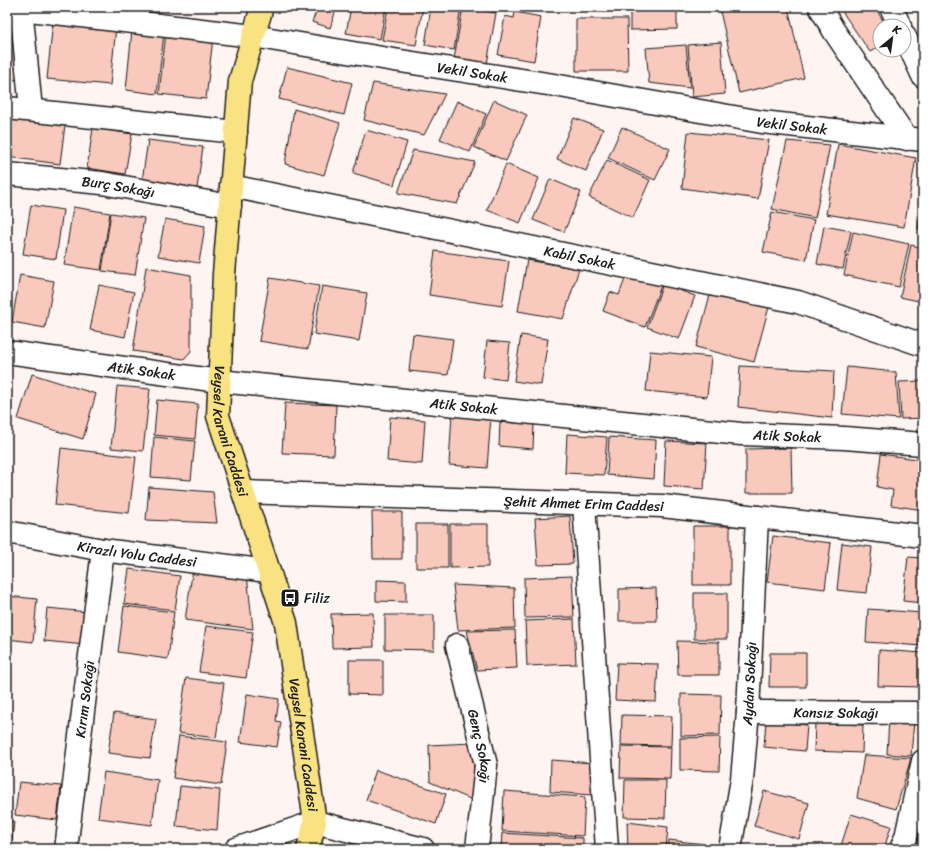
<svg xmlns="http://www.w3.org/2000/svg" width="930" height="856" viewBox="0 0 930 856" font-family="Sriracha,sans-serif">
<style>
.building{fill:#f8c9bc;stroke:#1c1c1c}
.lines{fill:none;stroke-linecap:round;stroke-linejoin:round}
.minor-casing{stroke:#1c1c1c;stroke-width:25}
.major-casing{stroke:#1c1c1c;stroke-width:25}
.minor{stroke:#fff;stroke-width:22}
.major{stroke:#f8e281;stroke-width:22}
.labels{text-anchor:middle;dominant-baseline:central;stroke-width:3;stroke-linejoin:round;paint-order:stroke}
.street-label{font-size:14px;fill:#1c1c1c;stroke:#fff}
.poi-label{font-size:14px;fill:#1c1c1c;stroke:#fff;text-anchor:start}
</style>
<rect width="100%" height="100%" fill="#fef4f2"/>
<filter id="ink" filterUnits="userSpaceOnUse"><feTurbulence type="fractalNoise" baseFrequency=".025" numOctaves="2"/><feDisplacementMap in="SourceGraphic" scale="8" xChannelSelector="R" yChannelSelector="G"/><feConvolveMatrix kernelMatrix="1 2 1 2 8 2 1 2 1" color-interpolation-filters="sRGB"/></filter>
<g filter="url(#ink)">
<path class="building" d="M 7,7 L 14,7 L 13,36 L 7,36 Z
M 318,7 L 345,7 L 344,9 L 337,7 L 330,28 L 312,22 Z
M 351,7 L 386,7 L 380,39 L 346,33 Z
M 388,7 L 423,7 L 416,45 L 382,40 Z
M 431,7 L 461,7 L 454,50 L 425,45 Z
M 463,7 L 496,13 L 487,64 L 454,59 Z
M 630,7 L 677,7 L 677,29 L 630,30 Z
M 719,7 L 788,7 L 804,78 L 739,93 Z
M 839,7 L 875,7 L 886,26 L 880,26 L 880,46 L 870,52 Z
M 515,12 L 541,17 L 534,61 L 498,55 L 505,16 L 514,18 Z
M 576,19 L 627,19 L 628,71 L 576,71 Z
M 53,21 L 116,27 L 110,85 L 47,79 Z
M 132,30 L 164,33 L 157,94 L 126,90 Z
M 166,33 L 213,38 L 206,99 L 159,94 Z
M 7,38 L 20,39 L 18,80 L 7,79 Z
M 721,42 L 725,94 L 692,97 L 688,45 Z
M 686,45 L 690,88 L 649,83 L 646,48 Z
M 287,67 L 352,83 L 344,115 L 279,99 Z
M 373,83 L 445,94 L 424,135 L 364,120 Z
M 494,100 L 527,115 L 506,161 L 474,147 Z
M 457,101 L 486,114 L 470,152 L 440,139 Z
M 294,109 L 340,123 L 324,175 L 285,164 Z
M 7,118 L 65,125 L 60,164 L 7,157 Z
M 574,118 L 603,129 L 586,171 L 557,159 Z
M 622,127 L 670,149 L 655,180 L 608,158 Z
M 93,128 L 132,134 L 125,174 L 87,168 Z
M 366,130 L 407,142 L 394,185 L 353,173 Z
M 688,132 L 769,140 L 758,199 L 682,188 Z
M 148,140 L 203,147 L 196,195 L 141,188 Z
M 787,141 L 830,145 L 815,218 L 772,209 Z
M 838,144 L 916,158 L 904,227 L 826,214 Z
M 413,150 L 475,162 L 457,204 L 398,193 Z
M 607,160 L 650,180 L 633,218 L 589,197 Z
M 506,164 L 539,178 L 520,223 L 487,210 Z
M 550,179 L 581,192 L 564,232 L 533,220 Z
M 923,191 L 923,229 L 918,229 Z
M 31,205 L 63,210 L 56,259 L 23,254 Z
M 73,207 L 110,213 L 101,270 L 64,265 Z
M 772,212 L 814,220 L 806,260 L 763,252 Z
M 111,213 L 144,218 L 135,275 L 102,271 Z
M 165,219 L 205,226 L 199,263 L 158,256 Z
M 824,226 L 851,231 L 843,269 L 817,264 Z
M 853,232 L 909,244 L 899,287 L 844,275 Z
M 911,245 L 923,248 L 923,302 L 900,297 Z
M 435,251 L 509,261 L 502,306 L 429,295 Z
M 527,260 L 579,269 L 563,319 L 518,311 Z
M 146,267 L 191,275 L 191,351 L 184,359 L 133,351 Z
M 628,271 L 662,283 L 645,327 L 603,311 L 610,292 L 619,295 Z
M 20,275 L 54,281 L 45,328 L 12,322 Z
M 270,278 L 319,286 L 308,349 L 259,341 Z
M 663,284 L 695,296 L 679,339 L 647,327 Z
M 99,285 L 134,292 L 125,337 L 90,330 Z
M 322,286 L 367,293 L 359,341 L 314,334 Z
M 711,291 L 769,307 L 754,362 L 696,347 Z
M 413,334 L 453,339 L 448,375 L 409,371 Z
M 521,335 L 548,339 L 541,385 L 514,381 Z
M 487,341 L 510,343 L 506,380 L 483,377 Z
M 650,351 L 711,357 L 707,397 L 646,391 Z
M 740,366 L 834,371 L 832,418 L 738,407 Z
M 847,367 L 896,372 L 899,419 L 842,414 Z
M 32,374 L 96,394 L 83,439 L 18,419 Z
M 923,381 L 923,418 L 901,419 L 899,382 Z
M 117,386 L 150,389 L 143,451 L 111,448 Z
M 157,400 L 198,404 L 195,439 L 154,435 Z
M 285,403 L 336,405 L 334,455 L 282,453 Z
M 452,413 L 491,416 L 487,468 L 449,465 Z
M 390,417 L 425,420 L 422,464 L 387,461 Z
M 500,422 L 534,424 L 533,449 L 499,446 Z
M 567,434 L 607,437 L 604,475 L 565,473 Z
M 154,437 L 195,441 L 191,480 L 151,477 Z
M 609,437 L 656,440 L 654,479 L 607,475 Z
M 666,441 L 707,443 L 704,489 L 664,486 Z
M 61,448 L 136,457 L 129,513 L 55,505 Z
M 791,448 L 792,493 L 746,493 L 746,449 Z
M 881,454 L 923,460 L 923,510 L 891,505 L 893,490 L 877,487 Z
M 149,487 L 213,492 L 217,523 L 146,520 Z
M 372,512 L 402,512 L 402,559 L 373,559 Z
M 570,516 L 573,564 L 538,565 L 535,518 Z
M 416,524 L 448,524 L 448,568 L 416,568 Z
M 450,524 L 488,524 L 488,567 L 450,568 Z
M 693,526 L 730,526 L 730,585 L 693,585 Z
M 773,536 L 831,543 L 825,589 L 767,582 Z
M 842,543 L 872,547 L 867,593 L 837,590 Z
M 908,557 L 923,558 L 923,603 L 903,601 Z
M 193,568 L 247,575 L 253,629 L 185,620 Z
M 129,569 L 180,576 L 175,610 L 124,604 Z
M 572,576 L 574,617 L 525,618 L 524,578 Z
M 376,580 L 406,581 L 406,602 L 376,601 Z
M 453,585 L 514,588 L 515,628 L 458,630 Z
M 656,588 L 657,621 L 619,621 L 619,589 Z
M 694,593 L 727,593 L 727,639 L 694,639 Z
M 7,596 L 37,599 L 33,642 L 7,639 Z
M 124,606 L 174,612 L 168,659 L 118,652 Z
M 47,608 L 88,612 L 85,645 L 44,641 Z
M 868,609 L 923,613 L 923,646 L 866,642 Z
M 373,613 L 374,647 L 332,648 L 331,614 Z
M 385,615 L 434,615 L 434,650 L 385,649 Z
M 574,619 L 576,664 L 527,666 L 525,621 Z
M 206,626 L 253,632 L 246,678 L 199,672 Z
M 515,630 L 517,668 L 477,670 L 467,631 Z
M 677,641 L 719,642 L 719,675 L 678,675 Z
M 879,650 L 923,653 L 923,687 L 878,686 Z
M 770,653 L 806,653 L 806,687 L 769,687 Z
M 349,660 L 383,660 L 383,695 L 349,694 Z
M 617,663 L 658,664 L 656,702 L 615,700 Z
M 186,678 L 224,683 L 216,738 L 178,733 Z
M 247,694 L 279,699 L 276,721 L 281,722 L 277,747 L 240,742 Z
M 681,694 L 721,695 L 720,735 L 681,736 Z
M 114,713 L 156,719 L 150,758 L 108,753 Z
M 622,715 L 672,716 L 671,746 L 621,745 Z
M 889,719 L 914,721 L 911,756 L 887,754 Z
M 766,721 L 807,725 L 805,751 L 764,747 Z
M 815,723 L 863,725 L 862,753 L 814,751 Z
M 179,736 L 227,742 L 221,785 L 173,778 Z
M 720,737 L 719,771 L 680,770 L 680,738 Z
M 473,743 L 475,801 L 430,782 L 429,745 Z
M 621,746 L 671,747 L 670,779 L 620,778 Z
M 864,755 L 911,758 L 896,809 L 857,798 Z
M 551,760 L 593,763 L 592,795 L 550,792 Z
M 376,770 L 446,794 L 436,824 L 366,800 Z
M 104,772 L 158,780 L 152,825 L 98,818 Z
M 625,780 L 666,780 L 665,818 L 624,817 Z
M 19,782 L 61,786 L 57,820 L 15,815 Z
M 180,786 L 220,790 L 217,830 L 176,826 Z
M 504,791 L 585,797 L 583,836 L 502,831 Z
M 764,791 L 809,803 L 799,839 L 754,826 Z
M 851,814 L 891,826 L 884,849 L 840,849 Z
M 7,821 L 14,822 L 11,849 L 7,849 Z
M 627,822 L 668,827 L 666,849 L 628,849 Z
M 502,833 L 583,838 L 583,849 L 501,849 Z
M 669,840 L 704,844 L 703,849 L 668,849 Z"/>
<g class="lines">
<defs>
<g id="minor">
<path d="M 21,7 L 31,110"/>
<path d="M 820,7 L 834,31 L 907,139"/>
<path d="M 891,7 L 900,26"/>
<path id="s1" d="M 21,9 L 253,36 L 394,60 L 554,85 L 762,122 L 923,140"/>
<path d="M 904,35 L 923,76"/>
<path d="M 7,108 L 236,132"/>
<path id="s2" d="M 7,174 L 102,183 L 230,206"/>
<path id="s3" d="M 231,186 L 798,302 L 923,345"/>
<path id="s4" d="M 7,352 L 219,381 L 741,434 L 844,438 L 923,444"/>
<path id="s5" d="M 243,492 L 662,506 L 923,536"/>
<path d="M 584,504 L 607,849"/>
<path id="s6" d="M 7,532 L 103,550 L 268,571"/>
<path id="s7" d="M 457,645 L 486,765 L 477,849"/>
<path id="s8" d="M 748,712 L 923,713"/>
<path id="s9" d="M 66,849 L 103,550"/>
<path d="M 236,849 L 315,822 L 423,849"/>
<path id="s10" d="M 730,849 L 742,779 L 748,712 L 757,517"/>
<path d="M 901,849 L 906,837 L 923,761"/>
</g>
<g id="major">
<path id="s11" d="M 262,7 L 240,81 L 224,274 L 218,416 L 286,623 L 315,822 L 308,849"/>
</g>
</defs>
<use href="#minor" class="minor-casing"/>
<use href="#major" class="major-casing"/>
<use href="#minor" class="minor"/>
<use href="#major" class="major"/>
</g>
</g>
<defs>
<symbol id="bus-square" viewBox="-11 -11 22 22"><rect x="-9" y="-9" width="18" height="18" rx="4" fill="#1c1c1c" stroke="#fff"/><path d="M-5-6H5V4H4V6H2V4H-2V6H-4V4H-5ZM-3.5-4V0h7V-4ZM-3.5 1.2v1.5H-2V1.2ZM2 1.2v1.5H3.5V1.2Z" fill="#fff"/></symbol>
</defs>
<g fill-rule="evenodd">
<use href="#bus-square" x="279" y="587" width="22" height="22"/>
</g>
<g class="labels">
<g class="street-label">
<text stroke="none"><textPath href="#s1" startOffset="456">Vekil Sokak</textPath></text>
<text stroke="none"><textPath href="#s1" startOffset="780">Vekil Sokak</textPath></text>
<text stroke="none"><textPath href="#s2" startOffset="112">Burç Sokağı</textPath></text>
<text stroke="none"><textPath href="#s3" startOffset="356">Kabil Sokak</textPath></text>
<text stroke="none"><textPath href="#s4" startOffset="136">Atik Sokak</textPath></text>
<text stroke="none"><textPath href="#s4" startOffset="460">Atik Sokak</textPath></text>
<text stroke="none"><textPath href="#s11" startOffset="430">Veysel Karani Caddesi</textPath></text>
<text stroke="none"><textPath href="#s4" startOffset="785">Atik Sokak</textPath></text>
<text stroke="none"><textPath href="#s5" startOffset="341">Şehit Ahmet Erim Caddesi</textPath></text>
<text stroke="none"><textPath href="#s6" startOffset="132">Kirazlı Yolu Caddesi</textPath></text>
<text stroke="none"><textPath href="#s10" startOffset="167">Aydan Sokağı</textPath></text>
<text stroke="none"><textPath href="#s9" startOffset="151">Kırım Sokağı</textPath></text>
<text stroke="none"><textPath href="#s8" startOffset="88">Kansız Sokağı</textPath></text>
<text stroke="none"><textPath href="#s11" startOffset="754">Veysel Karani Caddesi</textPath></text>
<text stroke="none"><textPath href="#s7" startOffset="104">Genç Sokağı</textPath></text>
</g>
<g class="poi-label">
<text x="304" y="598">Filiz</text>
</g>
</g>
<rect width="930" height="856" fill="none" stroke="#fff" stroke-width="24"/>
<rect x="12" y="12" width="906" height="832" fill="none" stroke="#1c1c1c" stroke-width="1.5" filter="url(#ink)"/>
<g transform="translate(892 38) rotate(29)"><circle r="19" fill="#ffffff" stroke="#a4a4a4"/>
<path d="M0-3L7 15L0 10L-7 15Z" fill="#1c1c1c"/>
<text y="-6" font-size="11" font-weight="bold" text-anchor="middle" fill="#1c1c1c">K</text>
</g>
</svg>
